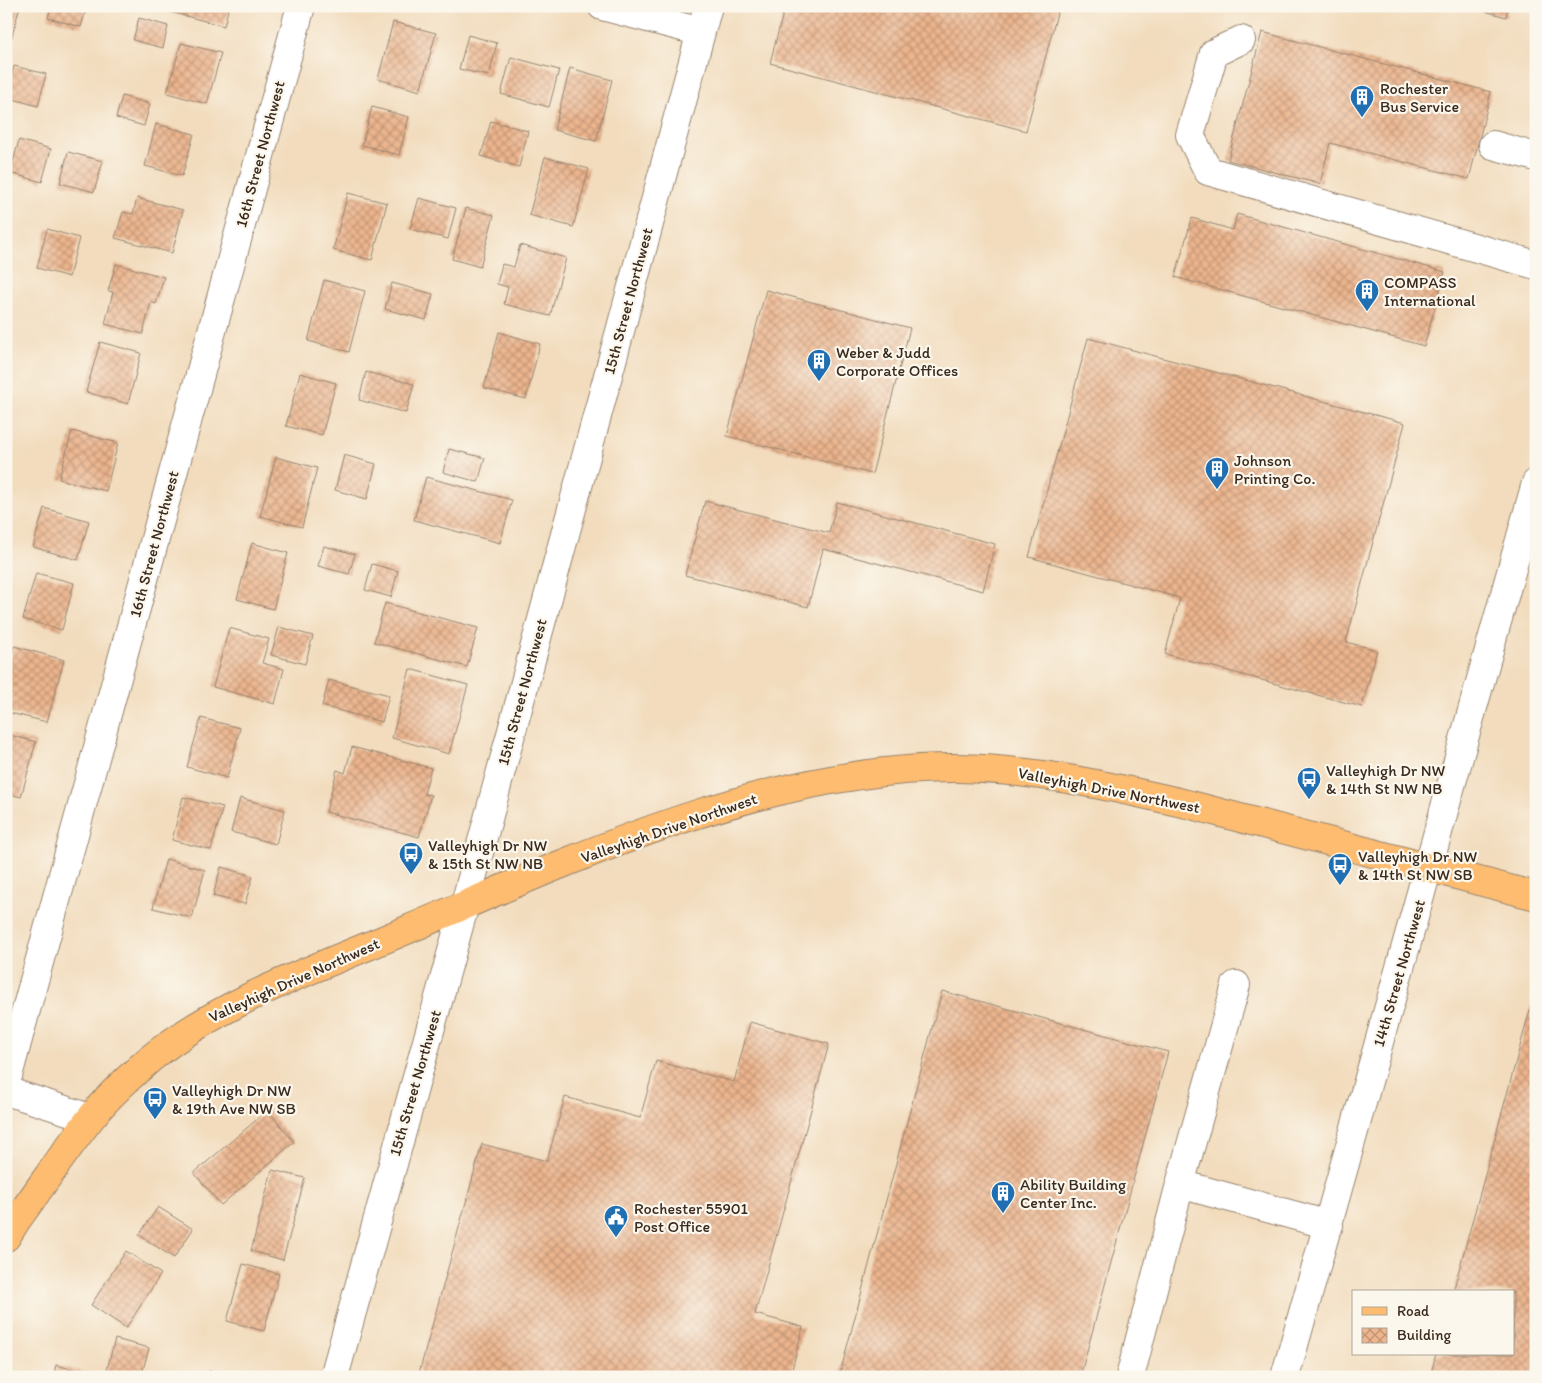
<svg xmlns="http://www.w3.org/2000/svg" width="1542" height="1383" viewBox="0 0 1542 1383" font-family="Itim,sans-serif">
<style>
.building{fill:url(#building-cross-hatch)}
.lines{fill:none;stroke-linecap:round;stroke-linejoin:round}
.minor-casing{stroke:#96836e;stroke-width:30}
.major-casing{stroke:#96836e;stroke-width:30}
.minor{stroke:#fff;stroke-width:28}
.major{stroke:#fdbc70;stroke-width:28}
.labels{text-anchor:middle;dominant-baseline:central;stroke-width:4.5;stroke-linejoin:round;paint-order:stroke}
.poi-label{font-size:16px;fill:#3b2a1e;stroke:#fbf7ec;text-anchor:start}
.street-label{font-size:16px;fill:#3b2a1e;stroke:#fbf7ec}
</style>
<defs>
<pattern id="building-cross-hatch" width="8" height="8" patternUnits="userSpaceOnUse" patternTransform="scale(1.25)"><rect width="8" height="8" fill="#ecb58e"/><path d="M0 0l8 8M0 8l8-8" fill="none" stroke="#c09373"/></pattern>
</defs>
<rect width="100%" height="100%" fill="#fbf7ec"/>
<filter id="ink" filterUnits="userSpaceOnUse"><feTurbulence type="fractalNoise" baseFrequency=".02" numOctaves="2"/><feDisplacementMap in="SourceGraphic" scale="10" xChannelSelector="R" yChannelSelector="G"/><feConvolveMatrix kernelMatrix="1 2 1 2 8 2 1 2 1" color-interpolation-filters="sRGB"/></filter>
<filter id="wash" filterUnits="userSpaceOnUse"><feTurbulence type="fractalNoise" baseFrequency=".0096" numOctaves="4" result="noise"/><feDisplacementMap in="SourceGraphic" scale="20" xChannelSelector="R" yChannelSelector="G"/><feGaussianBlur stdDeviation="1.12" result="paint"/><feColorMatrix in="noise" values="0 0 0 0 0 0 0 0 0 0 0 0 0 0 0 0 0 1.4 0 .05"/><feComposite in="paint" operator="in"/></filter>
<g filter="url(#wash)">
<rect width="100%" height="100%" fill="#f2dcbd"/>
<g id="blocks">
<path class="building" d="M 6,6 L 20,6 L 8,51 L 6,50 Z
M 51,6 L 87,6 L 81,27 L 48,18 Z
M 156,6 L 229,6 L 224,26 L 155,8 Z
M 785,6 L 1059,6 L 1026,131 L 770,63 Z
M 1467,6 L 1508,6 L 1506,17 Z
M 139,18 L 168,26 L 163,48 L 133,40 Z
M 393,22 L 436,33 L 420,91 L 378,79 Z
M 1262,32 L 1491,92 L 1469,179 L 1330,143 L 1320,184 L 1228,160 Z
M 468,35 L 497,43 L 489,76 L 459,69 Z
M 181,43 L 221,53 L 207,104 L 167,93 Z
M 511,57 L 559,70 L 549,107 L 501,94 Z
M 14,66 L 46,74 L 38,106 L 6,97 Z
M 570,68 L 612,80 L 596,141 L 554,130 Z
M 122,96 L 150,104 L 144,126 L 116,118 Z
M 372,107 L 409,117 L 399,155 L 362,145 Z
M 491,121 L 528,131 L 519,167 L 481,156 Z
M 156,124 L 194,134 L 182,176 L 145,166 Z
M 19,140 L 51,149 L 42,182 L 10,173 Z
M 68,152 L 103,161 L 94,192 L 60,183 Z
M 545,157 L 589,169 L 573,227 L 529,215 Z
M 348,193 L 387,203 L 372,260 L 333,250 Z
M 137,198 L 183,210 L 172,253 L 115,238 L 123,212 L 133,214 Z
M 419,198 L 456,208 L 448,239 L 410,229 Z
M 466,208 L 494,215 L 480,267 L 452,259 Z
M 1237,214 L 1445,272 L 1424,346 L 1175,277 L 1192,218 L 1233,230 Z
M 47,229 L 79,238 L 69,277 L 37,268 Z
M 520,245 L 566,258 L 550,316 L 504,304 L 508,287 L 497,284 L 502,264 L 514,267 Z
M 116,264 L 164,277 L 156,304 L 151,302 L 143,334 L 105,324 L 113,292 L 108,291 Z
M 324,280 L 365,291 L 349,352 L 308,341 Z
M 392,283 L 433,294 L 426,320 L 385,309 Z
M 766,290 L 910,328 L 872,474 L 727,436 Z
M 499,332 L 540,344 L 526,399 L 484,388 Z
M 1088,338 L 1405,423 L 1346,642 L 1377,650 L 1362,707 L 1165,654 L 1180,598 L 1029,557 Z
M 100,342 L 141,353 L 128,404 L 86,392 Z
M 366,372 L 414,384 L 406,413 L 359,400 Z
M 300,373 L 336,383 L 322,435 L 286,426 Z
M 72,431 L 118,443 L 106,491 L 59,479 Z
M 449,449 L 485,458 L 478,482 L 443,472 Z
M 344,455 L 376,464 L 367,499 L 335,490 Z
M 276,457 L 317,468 L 302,527 L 260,516 Z
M 426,477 L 512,500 L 500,543 L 414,520 Z
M 705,501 L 829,533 L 837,502 L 995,544 L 983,591 L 823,549 L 808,607 L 685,575 Z
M 44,508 L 89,521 L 78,560 L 33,547 Z
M 252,543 L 288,553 L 273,609 L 237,599 Z
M 324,546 L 355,554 L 349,574 L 318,566 Z
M 372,564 L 398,571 L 391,597 L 365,590 Z
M 36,573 L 74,583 L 62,630 L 23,619 Z
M 385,603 L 478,628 L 467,667 L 374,642 Z
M 279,627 L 313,636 L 305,664 L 271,655 Z
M 229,628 L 269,639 L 262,663 L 284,669 L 275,704 L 213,687 Z
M 14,646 L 64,660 L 47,722 L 6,712 L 6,676 Z
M 410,669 L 468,685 L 449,754 L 392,738 Z
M 329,680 L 389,695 L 382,722 L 322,706 Z
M 201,718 L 240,728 L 227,778 L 187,767 Z
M 6,734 L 36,742 L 21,797 L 6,793 Z
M 352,747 L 431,768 L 424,794 L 431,795 L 419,837 L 326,812 L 337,770 L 345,773 Z
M 183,797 L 223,807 L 211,850 L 172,840 Z
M 240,798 L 285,810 L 276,844 L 231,832 Z
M 166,859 L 205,870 L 192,918 L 153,908 Z
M 221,867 L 253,876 L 245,904 L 213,896 Z
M 942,991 L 1168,1052 L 1080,1377 L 839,1377 Z
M 1534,995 L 1536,996 L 1536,1377 L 1430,1377 L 1436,1354 L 1513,1354 L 1513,1292 L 1453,1292 Z
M 750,1022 L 829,1044 L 755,1314 L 803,1327 L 790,1377 L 418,1377 L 482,1144 L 547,1161 L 565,1097 L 640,1118 L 656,1061 L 734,1082 Z
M 268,1110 L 294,1142 L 221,1205 L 194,1173 Z
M 272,1170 L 305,1178 L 283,1260 L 251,1251 Z
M 158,1207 L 193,1229 L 174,1258 L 139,1235 Z
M 126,1251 L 161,1274 L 126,1328 L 91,1305 Z
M 243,1264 L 279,1274 L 264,1331 L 227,1321 Z
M 115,1339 L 149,1348 L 141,1377 L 122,1377 L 106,1373 Z
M 56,1365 L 99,1376 L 99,1377 L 53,1377 Z
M 209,1371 L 228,1376 L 228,1377 L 207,1377 Z"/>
</g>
</g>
<g filter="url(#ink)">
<use href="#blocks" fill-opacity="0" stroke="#96836e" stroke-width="1"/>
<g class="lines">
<defs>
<path id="minor" d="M 602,6 L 701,32
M 1241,40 L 1214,53 L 1190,135 L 1208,171 L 1536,265
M 1493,145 L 1536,157
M 6,1083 L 301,6
M 6,1091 L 90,1118
M 1180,1184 L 1329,1225
M 334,1377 L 465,904 L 708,6
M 1130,1377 L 1180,1184 L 1236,985
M 1285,1377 L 1536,483"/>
<path id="major" d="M 6,1237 L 16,1221 C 41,1187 64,1152 90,1119 C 107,1097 129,1077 150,1059 C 223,999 323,966 409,929 C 577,857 770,767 957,768 C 1036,769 1114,787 1191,805 L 1536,896"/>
</defs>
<use href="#minor" class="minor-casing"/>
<use href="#major" class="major-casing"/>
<use href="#minor" class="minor"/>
<use href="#major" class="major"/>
</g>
</g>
<defs>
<symbol id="building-pin" viewBox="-11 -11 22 30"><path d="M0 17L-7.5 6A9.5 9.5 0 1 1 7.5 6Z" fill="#1f6fb2" stroke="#fbf7ec"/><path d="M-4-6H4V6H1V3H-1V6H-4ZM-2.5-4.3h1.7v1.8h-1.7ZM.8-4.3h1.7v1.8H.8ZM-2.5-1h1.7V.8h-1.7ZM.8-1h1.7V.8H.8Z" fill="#fff"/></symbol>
<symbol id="bus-pin" viewBox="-11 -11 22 30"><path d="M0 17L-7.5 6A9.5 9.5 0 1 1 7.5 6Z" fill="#1f6fb2" stroke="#fbf7ec"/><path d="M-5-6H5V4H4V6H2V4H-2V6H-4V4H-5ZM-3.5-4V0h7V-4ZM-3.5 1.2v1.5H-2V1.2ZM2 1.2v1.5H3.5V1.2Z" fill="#fff"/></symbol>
<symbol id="civic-pin" viewBox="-11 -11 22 30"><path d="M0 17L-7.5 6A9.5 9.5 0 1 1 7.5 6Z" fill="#1f6fb2" stroke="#fbf7ec"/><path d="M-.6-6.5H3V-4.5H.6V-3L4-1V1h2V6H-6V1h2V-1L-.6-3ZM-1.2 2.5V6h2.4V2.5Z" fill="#fff"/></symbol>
</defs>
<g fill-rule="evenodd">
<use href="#building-pin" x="1348" y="83" width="28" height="38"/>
<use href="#building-pin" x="1353" y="277" width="28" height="38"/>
<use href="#building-pin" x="805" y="347" width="28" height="38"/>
<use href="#building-pin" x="1203" y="455" width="28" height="38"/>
<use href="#bus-pin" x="1295" y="765" width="28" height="38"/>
<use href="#bus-pin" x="397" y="840" width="28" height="38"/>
<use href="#bus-pin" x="1326" y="851" width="28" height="38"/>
<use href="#bus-pin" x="141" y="1085" width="28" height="38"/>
<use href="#building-pin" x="989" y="1179" width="28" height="38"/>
<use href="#civic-pin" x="602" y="1203" width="28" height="38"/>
</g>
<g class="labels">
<g class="poi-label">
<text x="1380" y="88">Rochester<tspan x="1380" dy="18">Bus Service</tspan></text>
<text x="1384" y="282">COMPASS<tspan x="1384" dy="18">International</tspan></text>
<text x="836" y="352">Weber &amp; Judd<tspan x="836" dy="18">Corporate Offices</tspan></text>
<text x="1234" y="460">Johnson<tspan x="1234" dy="18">Printing Co.</tspan></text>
<text x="1326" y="770">Valleyhigh Dr NW<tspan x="1326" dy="18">&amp; 14th St NW NB</tspan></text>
<text x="428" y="845">Valleyhigh Dr NW<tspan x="428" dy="18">&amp; 15th St NW NB</tspan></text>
<text x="1358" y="856">Valleyhigh Dr NW<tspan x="1358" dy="18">&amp; 14th St NW SB</tspan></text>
<text x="172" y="1090">Valleyhigh Dr NW<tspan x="172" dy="18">&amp; 19th Ave NW SB</tspan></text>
<text x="1020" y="1184">Ability Building<tspan x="1020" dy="18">Center Inc.</tspan></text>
<text x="634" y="1208">Rochester 55901<tspan x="634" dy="18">Post Office</tspan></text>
</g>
<g class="street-label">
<text transform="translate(260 154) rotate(-75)">16th Street Northwest</text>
<text transform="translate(628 301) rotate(-75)">15th Street Northwest</text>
<text transform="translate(154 544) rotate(-75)">16th Street Northwest</text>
<text transform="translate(522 692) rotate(-75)">15th Street Northwest</text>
<text transform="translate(1109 790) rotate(11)">Valleyhigh Drive Northwest</text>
<text transform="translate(669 828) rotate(-19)">Valleyhigh Drive Northwest</text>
<text transform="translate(1399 973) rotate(-74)">14th Street Northwest</text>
<text transform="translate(294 980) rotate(-24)">Valleyhigh Drive Northwest</text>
<text transform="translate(415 1083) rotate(-74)">15th Street Northwest</text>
</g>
</g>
<rect width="1542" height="1383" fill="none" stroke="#fbf7ec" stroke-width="25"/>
<rect x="1352" y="1290" width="162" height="65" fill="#fbf7ec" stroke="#aea59a"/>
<rect x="1362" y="1307" width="25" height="8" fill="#fdbc70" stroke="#aea59a"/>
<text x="1397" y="1316" font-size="15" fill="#3b2a1e">Road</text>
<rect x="1362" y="1328" width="25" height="15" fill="url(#building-cross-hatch)" stroke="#aea59a"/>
<text x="1397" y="1340" font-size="15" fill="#3b2a1e">Building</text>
</svg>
